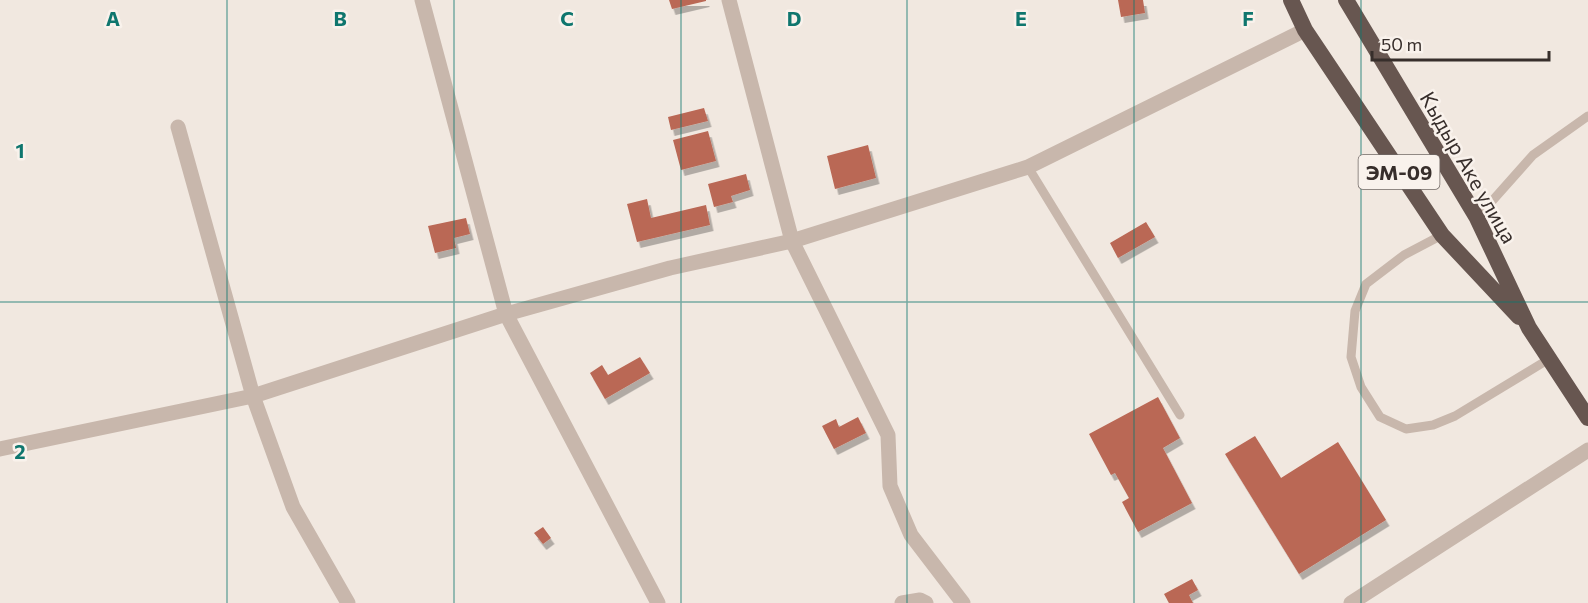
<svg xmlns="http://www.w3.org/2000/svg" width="1588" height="603" viewBox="0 0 1588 603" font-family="Commissioner,sans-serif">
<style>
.building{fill:#ba6754;filter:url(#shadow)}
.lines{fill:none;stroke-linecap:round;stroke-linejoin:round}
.service{stroke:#c8b7ac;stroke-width:9}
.minor{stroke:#c8b7ac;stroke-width:15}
.trunk{stroke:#675650;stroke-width:16}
.grid{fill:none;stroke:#0f766e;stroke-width:1.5;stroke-opacity:0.55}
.labels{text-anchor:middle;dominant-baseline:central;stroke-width:5;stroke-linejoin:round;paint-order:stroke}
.shield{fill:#f9f2ec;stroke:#716965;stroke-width:1.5}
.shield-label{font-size:20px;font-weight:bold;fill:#372e2b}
.street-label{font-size:21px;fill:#372e2b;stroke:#f9f2ec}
.grid-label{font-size:20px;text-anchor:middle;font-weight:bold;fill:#0f766e;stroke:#f9f2ec;stroke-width:5;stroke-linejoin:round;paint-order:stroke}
</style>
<defs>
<filter id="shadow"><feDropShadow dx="3.5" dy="6" stdDeviation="0" flood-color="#0004"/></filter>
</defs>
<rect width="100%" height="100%" fill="#f1e8e0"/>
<path class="building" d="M 669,0 L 706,0 L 706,1 L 672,9 Z
M 1118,0 L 1143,0 L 1145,13 L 1121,17 Z
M 704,108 L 708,121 L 671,130 L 668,117 Z
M 708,131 L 716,161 L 681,170 L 673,140 Z
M 868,145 L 876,178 L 835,189 L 827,156 Z
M 746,174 L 750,190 L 731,196 L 733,202 L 714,207 L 708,184 Z
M 647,199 L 651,218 L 706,205 L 710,225 L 637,242 L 627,204 Z
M 466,218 L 470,234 L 454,238 L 456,248 L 435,253 L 428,226 Z
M 1146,222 L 1155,237 L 1118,258 L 1110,243 Z
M 640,357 L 650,373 L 605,399 L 590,373 L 602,365 L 608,375 Z
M 1158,397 L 1180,438 L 1163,448 L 1192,503 L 1138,532 L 1122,502 L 1129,498 L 1115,473 L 1111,475 L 1089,434 Z
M 858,417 L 866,433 L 834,449 L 822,426 L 836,419 L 839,427 Z
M 1255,436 L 1281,478 L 1338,442 L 1386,520 L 1299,574 L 1225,454 Z
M 543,527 L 551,538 L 543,544 L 534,533 Z
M 1192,579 L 1198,590 L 1189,595 L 1193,603 L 1169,603 L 1164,594 Z"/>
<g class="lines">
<path class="service" d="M 1028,167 L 1180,415
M 1477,218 L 1533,155 L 1588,116
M 1442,235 L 1404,255 L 1366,284 L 1355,311 L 1351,357 L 1361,387 L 1380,417 L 1406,429 L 1433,425 L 1455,416 L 1549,359"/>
<path class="minor" d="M 422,0 L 506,314 L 658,603
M 729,0 L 792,241 L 888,435 L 890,486 L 911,535 L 963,603
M 178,127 L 253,396 L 293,507 L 348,603
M 0,449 L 253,396 L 506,314 L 670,268 L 792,241 L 1028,167 L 1305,30
M 902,603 L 920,600 L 926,603
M 1351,603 L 1588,450"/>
<path class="trunk" d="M 1291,0 L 1305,30 L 1442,235 L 1519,317
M 1346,0 L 1477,218 L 1529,328 L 1588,418"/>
</g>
<path class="grid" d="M 227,0 L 227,603M 454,0 L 454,603M 681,0 L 681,603M 907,0 L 907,603M 1134,0 L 1134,603M 1361,0 L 1361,603M 0,302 L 1588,302"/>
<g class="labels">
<rect class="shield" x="1358.5" y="155" width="81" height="34" rx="4.5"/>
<g class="shield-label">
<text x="1399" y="172">ЭМ-09</text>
</g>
<g class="street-label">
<text transform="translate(1469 167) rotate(60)">Кыдыр Аке улица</text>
</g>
</g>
<g class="grid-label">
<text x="113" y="26">A</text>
<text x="340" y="26">B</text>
<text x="567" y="26">C</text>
<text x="794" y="26">D</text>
<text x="1021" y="26">E</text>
<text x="1248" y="26">F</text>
<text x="20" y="158">1</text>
<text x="20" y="459">2</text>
</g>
<path d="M1372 51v9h177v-9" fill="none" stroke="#372e2b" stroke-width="3"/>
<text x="1381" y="51" font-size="18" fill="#372e2b" stroke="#f9f2ec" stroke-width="4.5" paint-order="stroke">50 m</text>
</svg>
